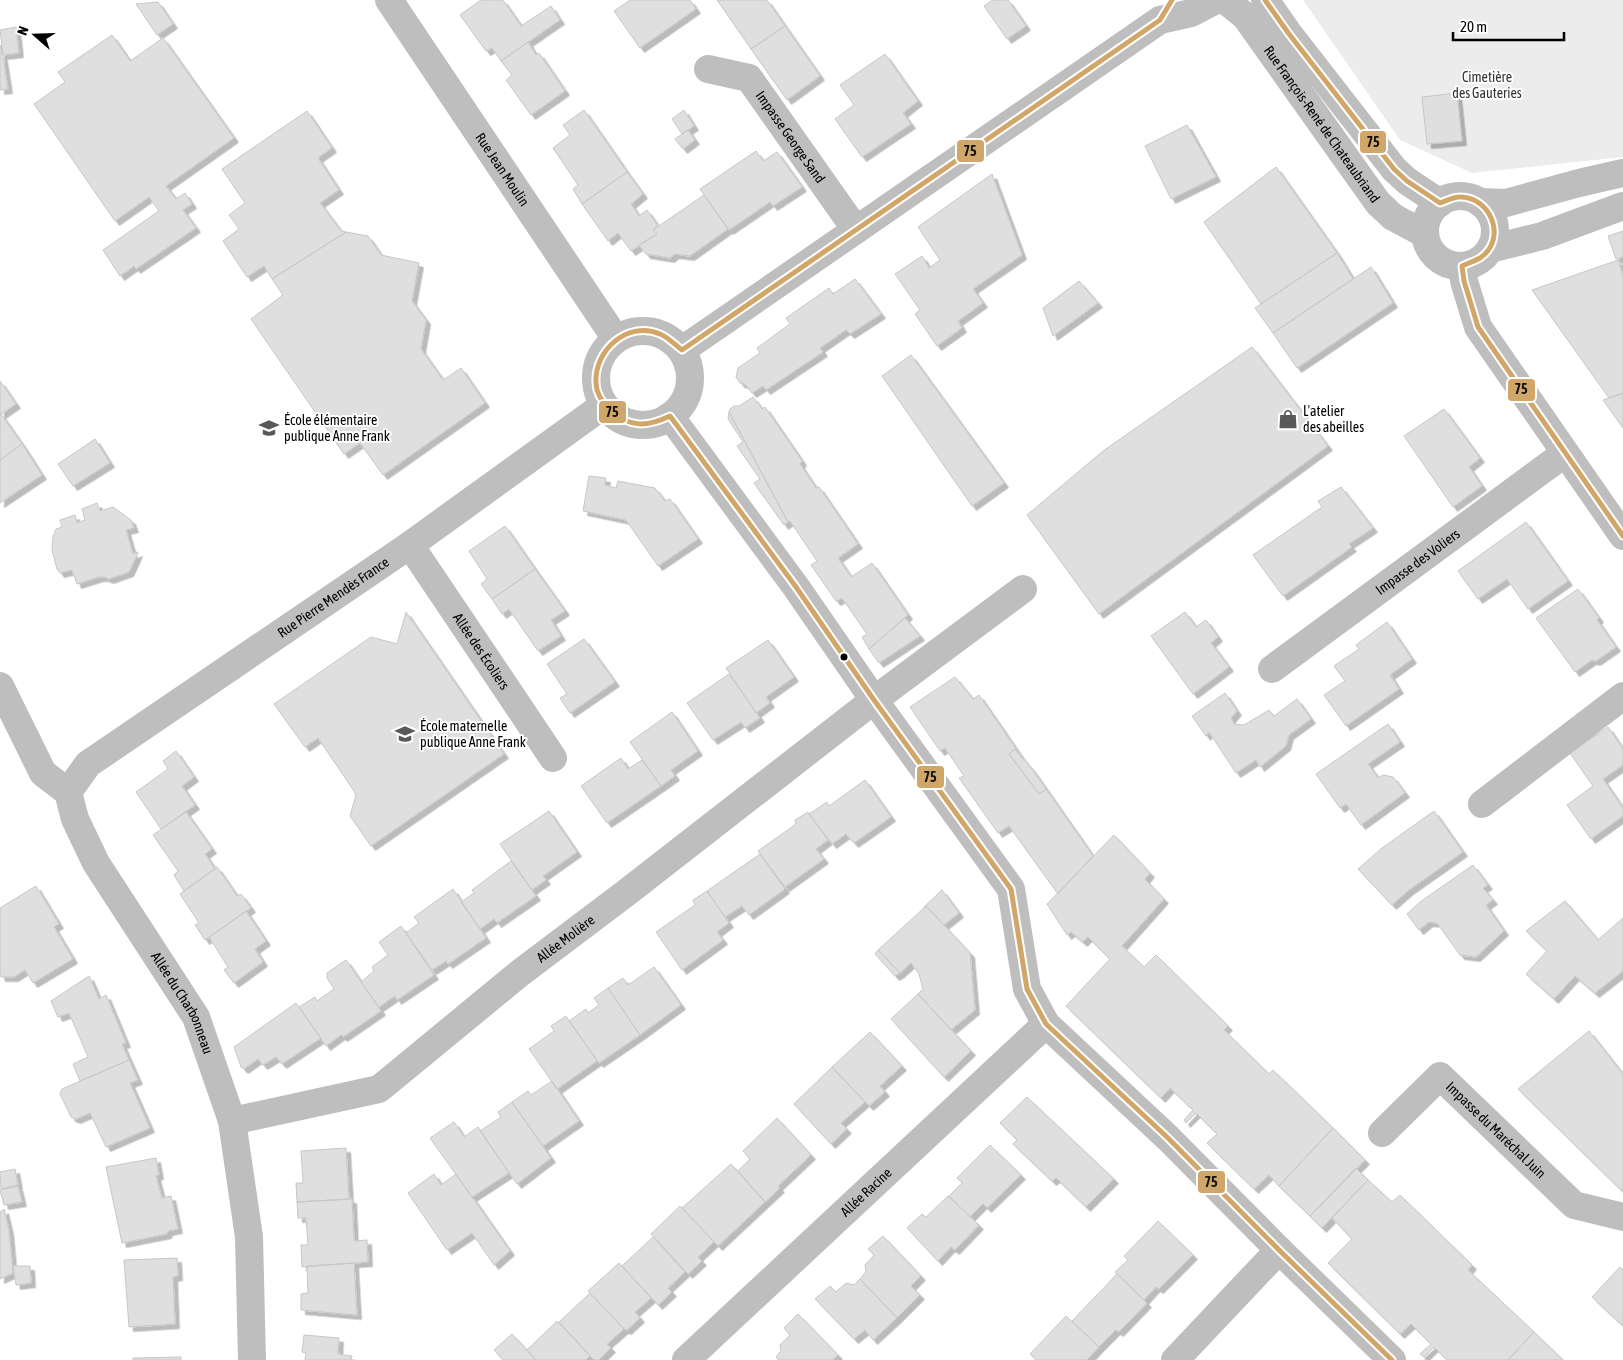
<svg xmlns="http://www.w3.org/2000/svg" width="1623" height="1360" viewBox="0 0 1623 1360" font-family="'Asap Condensed',sans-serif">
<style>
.green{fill:#ececec}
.building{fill:#dfdfdf;stroke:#c7c7c7;filter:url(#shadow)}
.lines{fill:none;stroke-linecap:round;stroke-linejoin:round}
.minor{stroke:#bebebe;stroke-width:28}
.tertiary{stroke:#bebebe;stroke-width:28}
.bus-1-casing{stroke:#fff;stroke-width:9}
.bus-1{stroke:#d1a669;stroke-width:5}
.bus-dot{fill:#000;stroke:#fff;stroke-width:2}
.labels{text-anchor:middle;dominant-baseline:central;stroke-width:4;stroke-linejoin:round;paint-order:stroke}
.park-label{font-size:14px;fill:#333;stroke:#fff}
.street-label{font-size:14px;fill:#000;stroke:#fff}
.poi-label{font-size:14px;fill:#000;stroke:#fff;text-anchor:start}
.line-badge{stroke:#fff;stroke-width:2}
.pale-badge-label{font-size:14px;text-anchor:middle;font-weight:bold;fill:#111}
</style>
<defs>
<filter id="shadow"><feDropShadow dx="4.5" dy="4.5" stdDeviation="0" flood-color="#0004"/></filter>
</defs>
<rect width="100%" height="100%" fill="#fff"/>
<path class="green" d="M 1303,0 L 1623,0 L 1623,157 L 1472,173 L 1400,140 Z"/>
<path class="building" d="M 481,0 L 503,0 L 521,26 L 551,6 L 560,20 L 501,61 L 492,48 L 486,51 L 460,15 Z
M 630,0 L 690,0 L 696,9 L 640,48 L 614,11 Z
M 717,0 L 767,0 L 785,26 L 751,49 Z
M 993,0 L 1008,0 L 1026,26 L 1007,39 L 984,6 Z
M 158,2 L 173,24 L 157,35 L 136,4 Z
M 785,26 L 820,76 L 787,100 L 751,49 Z
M 16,27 L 19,53 L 3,55 L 0,30 Z
M 112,35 L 130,61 L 163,38 L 234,138 L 166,186 L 176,199 L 185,193 L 192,204 L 183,210 L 196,228 L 136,269 L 134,266 L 120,276 L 103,250 L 159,211 L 149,197 L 115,221 L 34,104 L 65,82 L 58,72 Z
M 528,42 L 536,55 L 539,53 L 565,91 L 531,115 L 506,80 L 512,75 L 501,61 Z
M 1,45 L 8,89 L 0,90 L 0,46 Z
M 885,54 L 918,101 L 903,113 L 911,124 L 862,157 L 835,119 L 854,105 L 840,85 Z
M 1457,93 L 1462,141 L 1427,144 L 1422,97 Z
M 584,110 L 627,172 L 582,204 L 573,189 L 578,185 L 553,148 L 570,135 L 563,125 Z
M 684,110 L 694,126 L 682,134 L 672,119 Z
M 307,111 L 332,148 L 318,158 L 339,190 L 320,203 L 341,231 L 346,232 L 272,279 L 264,266 L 247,277 L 223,241 L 239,229 L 229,215 L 245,203 L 222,169 Z
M 1187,125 L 1216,177 L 1171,199 L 1145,146 Z
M 688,130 L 695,140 L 683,149 L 675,139 Z
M 756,151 L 763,161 L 777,152 L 802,187 L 773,206 L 770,202 L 729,230 L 700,189 Z
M 1276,167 L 1337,253 L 1261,304 L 1204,222 Z
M 627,172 L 643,194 L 631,204 L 639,216 L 647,210 L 658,226 L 653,230 L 657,234 L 631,251 L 618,233 L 608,241 L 582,204 Z
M 992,174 L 1022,255 L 973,289 L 983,303 L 958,321 L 962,328 L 937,346 L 915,314 L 920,310 L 895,274 L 922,256 L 929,268 L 940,260 L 918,227 Z
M 704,195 L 728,229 L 690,256 L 675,254 L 670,258 L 646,254 L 639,245 L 657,234 L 653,230 Z
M 1623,231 L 1623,257 L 1616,259 L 1608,236 Z
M 346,232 L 368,236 L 381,255 L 419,263 L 412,301 L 426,320 L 421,349 L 443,380 L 461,368 L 485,403 L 383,475 L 360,443 L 344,454 L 251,319 L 283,295 L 272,279 Z
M 1337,253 L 1353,279 L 1273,333 L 1255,308 Z
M 1618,260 L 1623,276 L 1623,393 L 1609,398 L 1532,290 Z
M 1371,267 L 1393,303 L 1297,368 L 1273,333 Z
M 855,279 L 881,314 L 850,334 L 846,330 L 820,348 L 823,352 L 766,390 L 763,386 L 752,393 L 745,384 L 740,383 L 736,377 L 738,368 L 760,353 L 757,348 L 790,324 L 786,318 L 829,288 L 833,294 Z
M 1079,281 L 1098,303 L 1053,336 L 1043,308 Z
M 1252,347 L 1328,446 L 1099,614 L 1027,515 L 1103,451 Z
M 911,355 L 1004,483 L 972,506 L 882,376 Z
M 0,381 L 16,404 L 0,415 Z
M 1623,393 L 1623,428 L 1603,400 Z
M 753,397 L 762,409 L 765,407 L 802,461 L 800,464 L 816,488 L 819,487 L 858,544 L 838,558 L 851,577 L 872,563 L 908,615 L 869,649 L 862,637 L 867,634 L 842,598 L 836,601 L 811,565 L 817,561 L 790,521 L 788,522 L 729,412 L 730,409 L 734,406 L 739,406 Z
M 1444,409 L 1480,458 L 1469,467 L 1482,486 L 1453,507 L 1404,436 Z
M 729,412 L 788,522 L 784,525 L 754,483 L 760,479 L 737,446 L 743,442 L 728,419 Z
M 1,414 L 22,444 L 0,460 L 0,415 Z
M 95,439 L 110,463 L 73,486 L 58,464 Z
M 22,444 L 42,475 L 0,503 L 0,460 Z
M 589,476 L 606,478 L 605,485 L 616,488 L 618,481 L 655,488 L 665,501 L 670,499 L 698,539 L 658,566 L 626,520 L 583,511 Z
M 1341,487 L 1373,528 L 1349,544 L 1352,547 L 1283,596 L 1253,555 L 1322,507 L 1318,501 Z
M 97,503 L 100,511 L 113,507 L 131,520 L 134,528 L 126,530 L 133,554 L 138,552 L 136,557 L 129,572 L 109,579 L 104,577 L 99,577 L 77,584 L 72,570 L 60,573 L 57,569 L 52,550 L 53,537 L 56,529 L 62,527 L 60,520 L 75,515 L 77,523 L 85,520 L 82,509 Z
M 1526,522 L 1568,581 L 1528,609 L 1507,579 L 1478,599 L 1458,571 Z
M 505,526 L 535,569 L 492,599 L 481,584 L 487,579 L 469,551 Z
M 535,569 L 565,611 L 551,620 L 561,636 L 538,651 L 509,609 L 502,614 L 492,599 Z
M 1578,589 L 1599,618 L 1597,620 L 1616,647 L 1596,661 L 1592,660 L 1575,672 L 1536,618 Z
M 406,612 L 504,754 L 371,846 L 350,816 L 356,795 L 354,791 L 318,738 L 305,747 L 274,704 L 371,637 L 397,644 Z
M 1185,612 L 1196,627 L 1206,620 L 1218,637 L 1211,643 L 1229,667 L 1193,694 L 1151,636 Z
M 905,618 L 920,636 L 879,663 L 869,649 Z
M 1387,622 L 1412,659 L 1390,675 L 1399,689 L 1346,726 L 1324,695 L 1345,681 L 1334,666 L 1359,649 L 1356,645 Z
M 584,639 L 615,682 L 570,713 L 560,698 L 567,694 L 547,664 Z
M 768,640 L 794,677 L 766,697 L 770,703 L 756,713 L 726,668 Z
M 729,674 L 760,718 L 745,728 L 741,722 L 713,740 L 687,703 Z
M 955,677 L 973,699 L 979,695 L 1023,759 L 1015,749 L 1009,754 L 1039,794 L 1046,789 L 1093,856 L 1058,894 L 1009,826 L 998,833 L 959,778 L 964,776 L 945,748 L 940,751 L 910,707 Z
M 1225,693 L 1237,711 L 1231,718 L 1234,724 L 1244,725 L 1269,710 L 1274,716 L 1297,699 L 1311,719 L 1289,735 L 1286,746 L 1260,767 L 1256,760 L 1236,773 L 1209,732 L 1206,736 L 1192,716 Z
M 672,712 L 698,751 L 671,770 L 675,776 L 661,786 L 630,742 Z
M 1388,724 L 1400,742 L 1368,764 L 1378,778 L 1383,775 L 1393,777 L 1405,793 L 1361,825 L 1346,804 L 1340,808 L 1316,774 Z
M 1608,727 L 1623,749 L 1623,765 L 1603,779 L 1623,808 L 1623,816 L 1591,839 L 1567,805 L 1593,786 L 1570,753 Z
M 1015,749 L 1032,769 L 1046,789 L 1039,794 L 1009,754 Z
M 176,751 L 194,777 L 182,786 L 195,805 L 161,829 L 136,792 L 168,769 L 163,761 Z
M 621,758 L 628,769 L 642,760 L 661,786 L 607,823 L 581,786 Z
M 865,780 L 891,817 L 854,843 L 846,834 L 832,844 L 809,814 L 827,802 L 829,806 Z
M 549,811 L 577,852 L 543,876 L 546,880 L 532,890 L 500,844 Z
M 1434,811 L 1463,852 L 1409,890 L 1392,905 L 1358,869 L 1382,848 Z
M 186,812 L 212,849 L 205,854 L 215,869 L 184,891 L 174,875 L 178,871 L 153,835 Z
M 808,812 L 828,840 L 816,849 L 824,859 L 785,887 L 758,851 L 796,824 L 795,820 Z
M 1114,835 L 1150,873 L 1145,879 L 1164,899 L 1122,946 L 1144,967 L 1156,955 L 1228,1026 L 1224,1030 L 1269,1074 L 1273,1070 L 1333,1128 L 1279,1186 L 1269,1175 L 1254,1189 L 1207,1143 L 1217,1134 L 1196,1113 L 1186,1123 L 1184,1120 L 1193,1110 L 1170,1088 L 1161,1098 L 1066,1006 L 1110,959 L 1088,937 L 1083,942 L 1071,932 L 1067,935 L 1047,904 Z
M 760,854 L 785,889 L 749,915 L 742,906 L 725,917 L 707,891 Z
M 511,861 L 536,896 L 497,923 L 494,919 L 480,929 L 461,902 L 474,893 L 472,890 Z
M 1473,865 L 1488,885 L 1483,888 L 1493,900 L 1486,905 L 1504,931 L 1476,957 L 1460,955 L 1437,923 L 1429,922 L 1419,930 L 1407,914 L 1420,902 Z
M 217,867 L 237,896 L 241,894 L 251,908 L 205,940 L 195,925 L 199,923 L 180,894 Z
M 36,886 L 59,924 L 54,927 L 73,959 L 33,983 L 25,970 L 14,977 L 1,977 L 0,974 L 0,908 Z
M 453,889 L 486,938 L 448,964 L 446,961 L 432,970 L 406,933 L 419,923 L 414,917 Z
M 942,890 L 959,913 L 944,925 L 927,907 L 924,907 Z
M 707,891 L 729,923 L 717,932 L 723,940 L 682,970 L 656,932 L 695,905 L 693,900 Z
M 1565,901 L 1598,940 L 1623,918 L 1623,971 L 1595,993 L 1575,976 L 1554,999 L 1526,974 L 1547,951 L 1526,931 Z
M 925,907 L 927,907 L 970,953 L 975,1010 L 951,1030 L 918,994 L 923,989 L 919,974 L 911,963 L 900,973 L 878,950 Z
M 246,911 L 266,941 L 255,949 L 263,962 L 234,983 L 224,970 L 228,967 L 209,937 Z
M 401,926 L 434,975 L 397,1000 L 395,996 L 379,1007 L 361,982 L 374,971 L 372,967 L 388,955 L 379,942 Z
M 878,950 L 900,973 L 895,976 L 875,954 Z
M 346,960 L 381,1011 L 343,1037 L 341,1035 L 326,1046 L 299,1007 L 315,997 L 317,1001 L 334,989 L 327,978 L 327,973 Z
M 654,967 L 681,1005 L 640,1035 L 608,988 L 623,978 L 628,985 Z
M 89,976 L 99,999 L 106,995 L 126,1043 L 122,1044 L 129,1060 L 80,1081 L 73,1064 L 88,1057 L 69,1013 L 58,1017 L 51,1001 Z
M 608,988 L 640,1035 L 599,1063 L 569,1021 L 586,1009 L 588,1013 L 599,1005 L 594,998 Z
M 918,994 L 971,1051 L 944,1077 L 891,1019 Z
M 296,1003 L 321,1038 L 282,1064 L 276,1057 L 263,1065 L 258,1059 L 244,1069 L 241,1067 L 234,1047 Z
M 566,1016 L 597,1061 L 557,1089 L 529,1049 L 554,1031 L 551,1026 Z
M 1589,1031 L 1623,1074 L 1623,1192 L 1518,1089 Z
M 870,1032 L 902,1066 L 880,1086 L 885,1092 L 869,1106 L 832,1067 Z
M 129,1060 L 138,1080 L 130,1083 L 150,1128 L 106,1147 L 90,1113 L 76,1119 L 71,1117 L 60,1094 L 62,1089 Z
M 832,1067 L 865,1102 L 841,1123 L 847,1129 L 831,1144 L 794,1104 Z
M 552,1081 L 579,1121 L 543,1146 L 512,1102 L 528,1091 L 531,1095 Z
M 1027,1097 L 1114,1179 L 1086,1207 L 1056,1178 L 1052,1181 L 1013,1144 L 1017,1140 L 1000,1123 Z
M 512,1102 L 551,1158 L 517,1184 L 480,1131 L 501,1117 L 498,1112 Z
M 777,1118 L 811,1155 L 778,1186 L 780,1188 L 765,1202 L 738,1171 L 750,1159 L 743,1151 Z
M 454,1122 L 464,1137 L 478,1127 L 509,1173 L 472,1197 L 430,1138 Z
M 1333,1128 L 1365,1160 L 1310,1216 L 1279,1186 Z
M 990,1145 L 1021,1175 L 987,1208 L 983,1204 L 970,1217 L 949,1196 L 962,1183 L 957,1178 Z
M 346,1148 L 349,1199 L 297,1202 L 296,1183 L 303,1183 L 301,1151 Z
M 156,1158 L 159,1175 L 156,1176 L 162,1198 L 171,1196 L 178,1229 L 168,1231 L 167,1234 L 122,1243 L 106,1167 Z
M 731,1164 L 765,1202 L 718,1246 L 682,1208 Z
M 1356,1168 L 1368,1180 L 1322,1228 L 1310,1216 Z
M 15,1169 L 18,1185 L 1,1189 L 0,1172 Z
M 434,1174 L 441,1185 L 456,1174 L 510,1251 L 494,1265 L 472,1233 L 447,1250 L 408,1193 Z
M 1368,1180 L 1392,1202 L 1400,1195 L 1472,1265 L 1468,1270 L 1534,1332 L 1508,1360 L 1447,1360 L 1434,1347 L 1424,1357 L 1420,1354 L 1431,1344 L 1411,1324 L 1400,1334 L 1328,1263 L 1352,1239 L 1332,1218 Z
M 18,1186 L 22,1202 L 4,1205 L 0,1190 Z
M 948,1196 L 979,1225 L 955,1250 L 951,1247 L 938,1261 L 907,1228 L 922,1214 L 926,1217 Z
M 352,1199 L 354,1241 L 367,1240 L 368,1262 L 302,1267 L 301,1245 L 308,1245 L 306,1218 L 298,1218 L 297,1202 Z
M 680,1206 L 714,1242 L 698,1257 L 702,1261 L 688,1274 L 651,1234 Z
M 4,1209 L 9,1230 L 13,1273 L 0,1279 L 0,1212 Z
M 1158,1221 L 1193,1255 L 1159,1289 L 1156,1287 L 1144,1300 L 1115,1272 L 1128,1260 L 1124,1256 Z
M 883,1236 L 921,1276 L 911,1286 L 920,1295 L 897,1318 L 860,1279 L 866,1272 L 865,1265 L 874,1255 L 868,1249 Z
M 653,1237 L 685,1272 L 668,1288 L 672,1292 L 658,1305 L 622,1266 Z
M 177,1258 L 178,1276 L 173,1277 L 175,1324 L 129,1327 L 124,1260 Z
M 354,1263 L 357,1315 L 301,1310 L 301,1294 L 308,1293 L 307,1266 Z
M 619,1263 L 651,1298 L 635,1312 L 640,1318 L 627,1330 L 624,1329 L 588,1291 Z
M 13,1266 L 30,1266 L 31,1283 L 16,1285 Z
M 1620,1267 L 1623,1270 L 1623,1326 L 1592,1297 Z
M 1117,1274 L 1147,1303 L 1119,1332 L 1116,1330 L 1099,1347 L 1072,1321 Z
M 860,1279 L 897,1318 L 873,1340 L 865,1330 L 854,1339 L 815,1299 L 830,1286 L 836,1292 L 846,1283 L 854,1285 Z
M 590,1293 L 624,1329 L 607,1344 L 611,1348 L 599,1360 L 594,1360 L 559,1322 Z
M 798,1314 L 838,1355 L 833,1360 L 779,1360 L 776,1357 L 781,1351 L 780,1345 L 790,1335 L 784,1328 Z
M 1066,1316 L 1099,1347 L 1087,1360 L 1036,1360 L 1030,1354 Z
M 557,1321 L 590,1356 L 586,1360 L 536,1360 L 527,1350 Z
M 1534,1332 L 1563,1360 L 1508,1360 Z
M 512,1334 L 527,1350 L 536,1360 L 503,1360 L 494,1350 Z
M 304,1335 L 339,1338 L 338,1354 L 352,1356 L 351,1360 L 305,1360 L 306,1353 L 302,1352 Z
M 181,1357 L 181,1360 L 133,1360 L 133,1358 Z"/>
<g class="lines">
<g class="minor">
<path id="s1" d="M 389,0 L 616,339"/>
<path id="s2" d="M 708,69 L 749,78 L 856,230"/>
<circle cx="643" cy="378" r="47"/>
<path d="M 682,350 L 1160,20 L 1191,13 L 1212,2"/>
<path d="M 670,416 L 796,587 L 874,700 L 1011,889 L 1027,989 L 1046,1024 L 1168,1138 L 1279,1250 L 1392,1360"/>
<path id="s3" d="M 410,545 L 553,758"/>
<path id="s4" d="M 1272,669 L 1564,454"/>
<path id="s5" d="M 0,686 L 43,773 L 68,792 L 75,819 L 96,863 L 196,1017 L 232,1121 L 249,1237 L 252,1360"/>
<path id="s6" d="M 68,792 L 88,764 L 410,545 L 604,405"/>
<path d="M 1482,804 L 1623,696"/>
<path id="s7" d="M 232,1121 L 379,1089 L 520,973 L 626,893 L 874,700 L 1023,589"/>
<path id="s8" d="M 1382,1133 L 1440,1076 L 1574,1205 L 1623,1217"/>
<path id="s9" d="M 686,1360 L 1046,1024"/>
<path d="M 1175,1360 L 1279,1250"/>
</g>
<g class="tertiary">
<path d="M 1265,0 L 1289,34 L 1394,169 L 1407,181 L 1440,203"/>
<path id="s10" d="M 1230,4 L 1245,16 L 1378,203 L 1393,217 L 1425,234"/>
<circle cx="1460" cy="231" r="35"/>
<path d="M 1479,202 L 1506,203 L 1579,183 L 1623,173"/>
<path d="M 1490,249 L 1542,236 L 1623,206"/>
<path d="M 1462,266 L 1464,281 L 1478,327 L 1623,536"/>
</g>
<defs>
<path id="bus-1" d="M 1172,0 L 1160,20 L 682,350 C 675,345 668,337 660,334 C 628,320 594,350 596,383 C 596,394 603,403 610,410 C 630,428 647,427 670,416 L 796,587 L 874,700 L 1011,889 L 1027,989 L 1046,1024 L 1168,1138 L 1279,1250 L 1392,1360
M 1265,0 L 1289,34 L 1394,169 L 1407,181 L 1440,203 C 1446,201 1453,197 1459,197 C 1491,196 1508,239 1480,258 C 1475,261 1468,263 1462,266 L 1464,281 L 1478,327 L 1623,536"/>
</defs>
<use href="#bus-1" class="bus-1-casing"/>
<use href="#bus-1" class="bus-1"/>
</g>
<defs>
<symbol id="shop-bare" viewBox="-9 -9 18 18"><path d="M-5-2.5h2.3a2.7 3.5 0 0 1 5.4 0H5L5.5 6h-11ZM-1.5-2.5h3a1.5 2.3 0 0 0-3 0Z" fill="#595959" stroke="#fff" stroke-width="2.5" paint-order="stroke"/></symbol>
<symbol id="school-bare" viewBox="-9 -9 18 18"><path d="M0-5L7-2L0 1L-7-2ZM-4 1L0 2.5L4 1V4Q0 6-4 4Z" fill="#595959" stroke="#fff" stroke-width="2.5" paint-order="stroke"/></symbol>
</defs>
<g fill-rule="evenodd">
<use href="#shop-bare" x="1274" y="405" width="28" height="28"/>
<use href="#school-bare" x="255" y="414" width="28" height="28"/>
<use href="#school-bare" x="391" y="720" width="28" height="28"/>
</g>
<circle class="bus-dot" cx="844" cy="657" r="4.5"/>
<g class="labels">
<g class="park-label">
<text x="1487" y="77">Cimetière<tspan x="1487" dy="16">des Gauteries</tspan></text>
</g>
<g class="street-label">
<text stroke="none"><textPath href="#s10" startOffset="152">Rue François-René de Chateaubriand</textPath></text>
<text stroke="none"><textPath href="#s2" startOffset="114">Impasse George Sand</textPath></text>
<text stroke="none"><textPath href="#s1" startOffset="204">Rue Jean Moulin</textPath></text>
<text stroke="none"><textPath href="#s4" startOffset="181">Impasse des Voliers</textPath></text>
<text stroke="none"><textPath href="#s6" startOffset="331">Rue Pierre Mendès France</textPath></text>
<text stroke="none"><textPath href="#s3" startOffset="128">Allée des Écoliers</textPath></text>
<text stroke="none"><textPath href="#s7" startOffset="390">Allée Molière</textPath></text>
<text stroke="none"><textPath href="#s5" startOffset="370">Allée du Charbonneau</textPath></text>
<text stroke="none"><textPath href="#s8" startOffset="159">Impasse du Maréchal Juin</textPath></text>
<text stroke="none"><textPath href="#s9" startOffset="246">Allée Racine</textPath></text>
</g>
<g class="poi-label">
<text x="1303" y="411">L'atelier<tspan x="1303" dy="16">des abeilles</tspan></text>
<text x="284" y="420">École élémentaire<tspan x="284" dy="16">publique Anne Frank</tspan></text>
<text x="420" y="726">École maternelle<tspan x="420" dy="16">publique Anne Frank</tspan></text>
</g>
</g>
<g class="line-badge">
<rect x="1359" y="130" width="28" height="24" rx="5" fill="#d1a669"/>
<rect x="956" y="139" width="29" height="24" rx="5" fill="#d1a669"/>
<rect x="1507" y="378" width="29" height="24" rx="5" fill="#d1a669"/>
<rect x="598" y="400" width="29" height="24" rx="5" fill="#d1a669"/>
<rect x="916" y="765" width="29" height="24" rx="5" fill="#d1a669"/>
<rect x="1197" y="1170" width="29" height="24" rx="5" fill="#d1a669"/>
</g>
<g class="pale-badge-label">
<text x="1373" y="147">75</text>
<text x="970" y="156">75</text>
<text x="1521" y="394">75</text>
<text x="612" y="417">75</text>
<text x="930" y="782">75</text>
<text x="1211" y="1187">75</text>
</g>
<g transform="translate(35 35) rotate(290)" stroke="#ffffff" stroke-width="4" paint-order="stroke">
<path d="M0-4L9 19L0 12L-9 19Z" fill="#000000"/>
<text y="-8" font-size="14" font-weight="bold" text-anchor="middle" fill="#000000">N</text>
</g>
<path d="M1453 32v8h111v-8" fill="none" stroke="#000000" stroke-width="2.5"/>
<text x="1460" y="32" font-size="15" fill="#000000" stroke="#ffffff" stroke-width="4" paint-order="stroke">20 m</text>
</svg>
